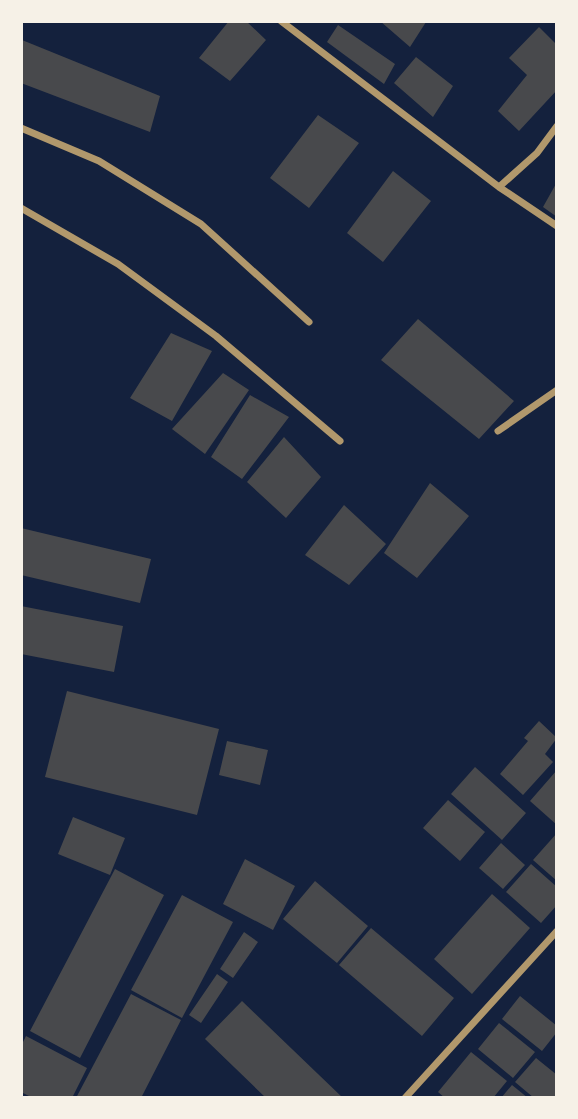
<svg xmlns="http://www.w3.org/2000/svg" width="578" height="1119" viewBox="0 0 578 1119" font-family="Cabin,sans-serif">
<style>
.building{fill:#48494c}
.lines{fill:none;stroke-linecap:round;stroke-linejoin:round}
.minor{stroke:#b1986c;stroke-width:7}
</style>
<rect width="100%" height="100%" fill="#14213d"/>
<path class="building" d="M 229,21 L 246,21 L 266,40 L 230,81 L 199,58 Z
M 380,21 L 424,21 L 426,22 L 410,47 Z
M 338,25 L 395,64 L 384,84 L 327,42 Z
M 539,27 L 557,45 L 557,90 L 519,131 L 498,111 L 527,75 L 509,58 Z
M 22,40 L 160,96 L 150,132 L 21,83 Z
M 416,57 L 453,86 L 433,117 L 394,83 Z
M 318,115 L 359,143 L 309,208 L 270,178 Z
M 393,171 L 431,201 L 383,262 L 347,233 Z
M 557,182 L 557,217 L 543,207 Z
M 418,319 L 514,401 L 479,439 L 381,360 Z
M 171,333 L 212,351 L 172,421 L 130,398 Z
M 223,373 L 249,390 L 205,454 L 172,429 Z
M 250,395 L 289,417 L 242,479 L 211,457 Z
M 284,437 L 321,477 L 286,518 L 247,482 Z
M 430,483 L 469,516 L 417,578 L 384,553 Z
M 344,505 L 386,544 L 349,585 L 305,555 Z
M 21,528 L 151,559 L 140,603 L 21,575 Z
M 21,606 L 123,626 L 114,672 L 21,654 Z
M 67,691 L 219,729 L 197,815 L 45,777 Z
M 539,721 L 557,738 L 545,754 L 553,762 L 523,795 L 500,774 L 528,741 L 524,738 Z
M 227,741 L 268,750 L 260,785 L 219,775 Z
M 475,767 L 526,813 L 502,840 L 451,794 Z
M 557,770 L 557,825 L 530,801 Z
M 448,800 L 485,832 L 460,861 L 423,828 Z
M 73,817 L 125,838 L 110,875 L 58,854 Z
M 557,833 L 557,881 L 533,860 Z
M 501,843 L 525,865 L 503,889 L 479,868 Z
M 245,859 L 295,886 L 273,930 L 223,904 Z
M 531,864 L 557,887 L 557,905 L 541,923 L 506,892 Z
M 115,869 L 164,895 L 80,1058 L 30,1031 Z
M 315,881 L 368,926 L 337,963 L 283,919 Z
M 492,894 L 530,928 L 472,994 L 434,959 Z
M 182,895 L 233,922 L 182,1018 L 131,990 Z
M 371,928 L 454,998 L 422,1036 L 339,965 Z
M 244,932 L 258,942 L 233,978 L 220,969 Z
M 217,974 L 228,982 L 201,1023 L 189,1015 Z
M 131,994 L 181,1020 L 141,1098 L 76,1098 Z
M 520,996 L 557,1026 L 557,1032 L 542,1051 L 502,1019 Z
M 242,1001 L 343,1098 L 266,1098 L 205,1039 Z
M 499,1023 L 535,1052 L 513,1078 L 478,1049 Z
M 26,1036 L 87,1068 L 72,1098 L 33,1098 L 21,1092 L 21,1046 Z
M 471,1052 L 507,1081 L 493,1098 L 445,1098 L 438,1092 Z
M 536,1058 L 557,1075 L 557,1098 L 534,1098 L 515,1082 Z
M 512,1085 L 528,1098 L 501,1098 Z"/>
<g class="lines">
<path class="minor" d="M 281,21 L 499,187 L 557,226
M 21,128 L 99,161 L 201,224 L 309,322
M 499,187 L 537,153 L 557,126
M 21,208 L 118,264 L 216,336 L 340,441
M 498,431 L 557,390
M 405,1098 L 557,931"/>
</g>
<rect width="578" height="1119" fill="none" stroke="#f6f1e7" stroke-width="46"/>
</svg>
